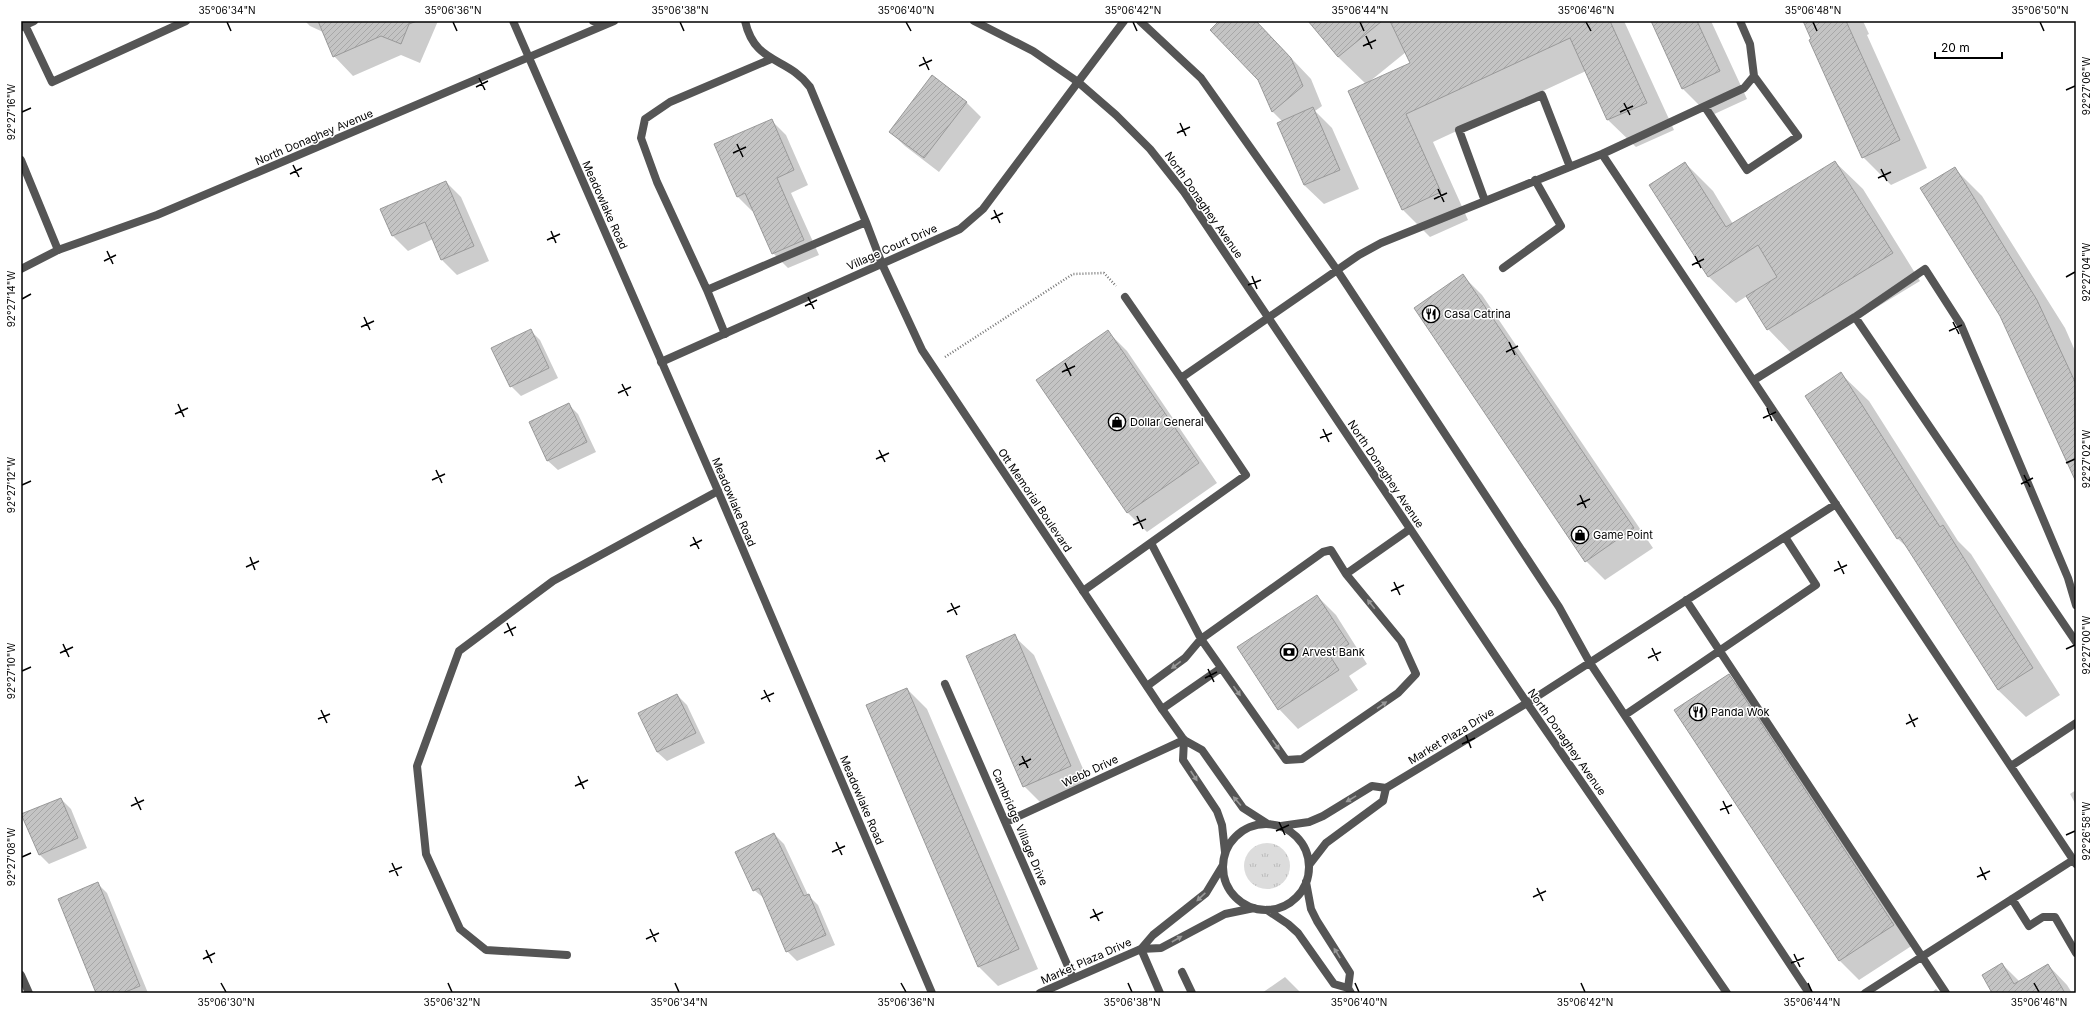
<svg xmlns="http://www.w3.org/2000/svg" width="2097" height="1014" viewBox="0 0 2097 1014" font-family="Inter,sans-serif">
<style>
.grass{fill:url(#grass-tufts)}
.shadow{fill:#0003;fill-rule:evenodd}
.building{fill:url(#building-hatch);stroke:#999}
.lines{fill:none;stroke-linecap:round;stroke-linejoin:round}
.path{stroke:#777;stroke-width:2.5;stroke-dasharray:1 2;stroke-linecap:butt}
.service{stroke:#555;stroke-width:8}
.minor{stroke:#555;stroke-width:8}
.tertiary{stroke:#555;stroke-width:8}
.oneway{fill:#999}
.ticks{fill:none;stroke:#000;stroke-width:1.5}
.labels{text-anchor:middle;dominant-baseline:central;stroke-width:3;stroke-linejoin:round;paint-order:stroke}
.street-label{font-size:11px;fill:#000;stroke:#fff}
.poi-label{font-size:11px;fill:#000;stroke:#fff;text-anchor:start}
.neatline{fill:none;stroke:#000;stroke-width:1.5}
.ticks-label{font-size:10px;text-anchor:middle;fill:#000}
</style>
<defs>
<pattern id="grass-tufts" width="24" height="20" patternUnits="userSpaceOnUse"><rect width="24" height="20" fill="#dcdcdc"/><path d="M3 7l-1-3M5 7V3M7 7l1-3M15 17l-1-3M17 17v-4M19 17l1-3" fill="none" stroke="#bbb"/></pattern>
<pattern id="building-hatch" width="6" height="6" patternUnits="userSpaceOnUse"><rect width="6" height="6" fill="#c4c4c4"/><path d="M-1 1l2-2M0 6l6-6M5 7l2-2" fill="none" stroke="#a7a7a7"/></pattern>
</defs>
<rect width="100%" height="100%" fill="#fff"/>
<path class="grass" d="M1244 866a23 23 0 1 1 46 0a23 23 0 1 1-46 0Z"/>
<path class="shadow" d="M 305,21 L 438,21 L 420,63 L 401,55 L 353,76 L 334,56 L 323,32 L 310,26 Z
M 1221,21 L 1256,21 L 1311,79 L 1322,106 L 1315,111 L 1332,128 L 1359,189 L 1324,204 L 1304,185 L 1283,122 L 1272,111 L 1259,80 Z
M 1309,21 L 1624,21 L 1674,130 L 1636,147 L 1608,120 L 1586,71 L 1433,142 L 1468,220 L 1430,237 L 1402,209 L 1366,84 L 1338,57 ZM 1406,52 L 1411,64 L 1369,82 Z
M 1652,21 L 1711,21 L 1747,99 L 1710,116 L 1682,88 Z
M 1804,21 L 1863,21 L 1869,34 L 1867,35 L 1927,168 L 1891,185 L 1863,157 Z
M 966,102 L 981,117 L 939,172 L 905,146 L 890,132 Z
M 771,120 L 786,135 L 808,185 L 791,193 L 819,255 L 788,268 L 773,253 L 754,210 L 752,211 L 737,196 Z
M 1835,162 L 1863,189 L 1920,281 L 1795,357 L 1768,329 L 1747,296 L 1736,303 L 1708,276 L 1685,163 L 1713,191 L 1733,224 Z
M 1954,168 L 1982,196 L 2065,328 L 2076,353 L 2076,482 L 2000,315 Z
M 446,182 L 461,197 L 489,261 L 457,275 L 442,260 L 433,239 L 408,251 L 393,236 L 382,210 Z
M 1463,276 L 1482,295 L 1653,548 L 1605,580 L 1586,561 Z
M 530,330 L 540,340 L 558,378 L 521,396 L 511,386 Z
M 1108,332 L 1127,351 L 1217,483 L 1147,532 L 1127,512 Z
M 1841,374 L 1869,401 L 1958,541 L 1971,554 L 2060,695 L 2026,717 L 1998,690 L 1912,552 L 1898,539 Z
M 568,404 L 578,414 L 596,452 L 558,470 L 548,461 L 530,422 Z
M 1317,596 L 1336,615 L 1367,664 L 1349,676 L 1358,690 L 1298,729 L 1279,709 Z
M 1014,636 L 1034,655 L 1090,785 L 1043,805 L 1024,786 Z
M 1729,676 L 1748,695 L 1913,945 L 1859,980 L 1840,961 L 1676,710 Z
M 907,689 L 927,709 L 1038,969 L 998,986 L 979,967 L 867,706 Z
M 677,695 L 687,705 L 705,743 L 667,761 L 657,752 Z
M 2076,790 L 2076,805 L 2070,794 Z
M 61,799 L 71,809 L 87,848 L 49,864 L 39,854 Z
M 774,834 L 784,844 L 808,895 L 818,905 L 835,945 L 797,961 L 787,951 L 765,899 L 754,890 Z
M 97,883 L 107,893 L 148,993 L 98,993 Z
M 2002,964 L 2020,982 L 2048,965 L 2067,985 L 2072,993 L 1994,993 Z
M 1285,977 L 1301,993 L 1262,993 Z
M 1936,989 L 1940,993 L 1931,993 Z"/>
<path class="building" d="M 318,21 L 417,21 L 409,24 L 401,44 L 381,36 L 333,57 Z
M 1219,21 L 1256,21 L 1291,58 L 1303,86 L 1272,112 L 1258,80 L 1210,30 Z
M 1308,21 L 1382,21 L 1338,57 Z
M 1390,21 L 1610,21 L 1647,103 L 1607,120 L 1570,38 L 1406,114 L 1441,192 L 1402,210 L 1348,91 L 1410,63 Z
M 1651,21 L 1697,21 L 1720,71 L 1682,89 Z
M 1803,21 L 1846,21 L 1900,140 L 1862,158 L 1809,40 L 1811,39 Z
M 932,75 L 967,102 L 924,158 L 889,132 Z
M 1313,107 L 1340,170 L 1304,185 L 1277,123 Z
M 772,119 L 794,170 L 777,178 L 804,240 L 772,254 L 745,193 L 737,197 L 714,144 Z
M 1835,161 L 1893,253 L 1767,330 L 1746,296 L 1777,277 L 1758,245 L 1708,277 L 1649,185 L 1685,162 L 1726,227 Z
M 1955,167 L 2037,300 L 2076,384 L 2076,482 L 2000,316 L 1920,188 Z
M 446,181 L 474,246 L 441,260 L 425,222 L 392,236 L 380,209 Z
M 1463,274 L 1634,528 L 1585,562 L 1414,308 Z
M 531,329 L 549,368 L 510,387 L 491,348 Z
M 1108,330 L 1199,463 L 1127,513 L 1036,380 Z
M 1841,372 L 1940,527 L 1943,525 L 2033,668 L 1998,690 L 1900,537 L 1897,539 L 1805,396 Z
M 569,403 L 587,442 L 547,461 L 529,422 Z
M 1317,595 L 1349,644 L 1330,656 L 1339,670 L 1278,710 L 1237,647 Z
M 1015,634 L 1071,766 L 1023,787 L 966,656 Z
M 1729,674 L 1894,925 L 1839,961 L 1674,710 Z
M 907,688 L 1019,949 L 978,967 L 866,705 Z
M 677,694 L 696,733 L 657,752 L 638,713 Z
M 61,798 L 78,838 L 39,855 L 21,814 Z
M 774,833 L 804,896 L 809,894 L 826,935 L 786,952 L 759,888 L 753,891 L 735,852 Z
M 98,882 L 140,986 L 123,993 L 96,993 L 58,899 Z
M 2002,963 L 2014,984 L 2048,964 L 2065,993 L 1992,993 L 1982,975 Z"/>
<g class="lines">
<path class="path" d="M 945,357 L 1073,274 L 1104,273 L 1116,286"/>
<path class="service" d="M 745,21 C 755,65 787,56 810,87 L 866,222
M 1140,21 L 1201,78 L 1337,270 L 1559,607 L 1590,663 L 1809,993
M 25,25 L 52,82 L 186,21
M 21,27 L 34,21
M 1078,82 L 1124,21
M 1705,107 L 1747,170 L 1798,136 L 1754,76
M 1602,154 L 2076,864
M 1485,201 L 1459,130 L 1542,95 L 1570,167
M 1503,268 L 1561,226 L 1535,180
M 707,290 L 657,182 L 641,138 L 645,119 L 670,102 L 771,59
M 1125,297 L 1181,378
M 1855,317 L 1925,269 L 1961,325 L 2068,578 L 2076,605
M 725,334 L 707,290 L 866,222 L 882,264
M 1754,380 L 1855,317 L 2076,642
M 1151,543 L 1201,639 L 1286,760 L 1302,759 L 1398,693 L 1416,674 L 1401,641 L 1346,574
M 1083,591 L 1246,475 L 1181,378 L 1359,255 L 1381,243 L 1602,154 L 1744,88 L 1754,76 L 1750,44 L 1740,21
M 1686,600 L 1946,993
M 945,684 L 1073,978
M 1147,686 L 1185,658 L 1201,639 L 1323,552 L 1331,550 L 1346,574 L 1410,529
M 1527,703 L 1836,504
M 1162,709 L 1221,668
M 1625,715 L 1816,585 L 1785,537
M 2011,766 L 2076,723
M 1006,822 L 1184,740
M 2012,899 L 2029,926 L 2043,917 L 2055,917 L 2076,953
M 1141,949 L 1160,993
M 1182,972 L 1192,993
M 1865,993 L 2073,860"/>
<path class="minor" d="M 21,160 L 58,250
M 882,264 L 922,350 L 1162,709 L 1184,740 L 1202,750 L 1243,808 L 1268,824
M 661,362 L 960,229 L 983,209 L 1078,82
M 1184,740 L 1183,760 L 1217,811 L 1222,825 L 1225,852
M1223 867a43 43 0 1 1 86 0a43 43 0 1 1-86 0Z
M 1281,826 L 1309,822 L 1323,816 L 1372,786 L 1386,788 L 1527,703
M 1309,865 L 1326,843 L 1383,801 L 1386,788
M 1306,882 L 1311,909 L 1317,921 L 1350,973 L 1348,988
M 1267,910 L 1288,924 L 1298,933 L 1334,984 L 1348,988 L 1351,993
M 1141,949 L 1153,935 L 1206,893 L 1223,865
M 567,955 L 486,950 L 460,929 L 426,854 L 417,766 L 459,651 L 553,581 L 718,491
M 21,975 L 29,993
M 1040,993 L 1141,949 L 1161,948 L 1225,914 L 1254,908"/>
<path class="tertiary" d="M 513,21 L 718,491 L 932,993
M 593,21 L 609,23
M 974,21 L 1033,51 L 1078,82 L 1116,115 L 1150,149 L 1184,192 L 1527,703 L 1727,993
M 21,269 L 58,250 L 157,215 L 614,21"/>
</g>
<defs><path id="oneway-solid" d="M-6-.8H1V-3.2L6.5 0L1 3.2V.8H-6Z"/></defs>
<g class="oneway">
<use href="#oneway-solid" transform="translate(1371 604) rotate(-129)"/>
<use href="#oneway-solid" transform="translate(1176 665) rotate(143)"/>
<use href="#oneway-solid" transform="translate(1237 691) rotate(54)"/>
<use href="#oneway-solid" transform="translate(1382 705) rotate(-35)"/>
<use href="#oneway-solid" transform="translate(1276 745) rotate(55)"/>
<use href="#oneway-solid" transform="translate(1194 776) rotate(56)"/>
<use href="#oneway-solid" transform="translate(1351 799) rotate(149)"/>
<use href="#oneway-solid" transform="translate(1237 801) rotate(-131)"/>
<use href="#oneway-solid" transform="translate(1201 897) rotate(137)"/>
<use href="#oneway-solid" transform="translate(1177 939) rotate(-30)"/>
<use href="#oneway-solid" transform="translate(1337 953) rotate(-122)"/>
</g>
<path class="ticks" d="M 227,22 L 231,31M 453,22 L 457,31M 680,22 L 684,31M 906,22 L 911,31M 1133,22 L 1137,31M 1360,22 L 1364,31M 1586,22 L 1591,31M 1813,22 L 1817,31M 2040,22 L 2044,31M 1366,36 L 1372,49M 1363,46 L 1376,40M 923,57 L 929,70M 919,66 L 932,60M 479,78 L 485,90M 476,87 L 488,81M 2066,90 L 2075,86M 1624,103 L 1630,115M 22,112 L 31,108M 1620,112 L 1633,106M 1180,123 L 1186,136M 1177,133 L 1190,127M 737,144 L 743,157M 733,153 L 746,147M 293,165 L 299,177M 1881,169 L 1887,181M 290,174 L 302,168M 1878,178 L 1891,172M 1438,189 L 1444,202M 1434,199 L 1447,193M 994,210 L 1000,223M 991,219 L 1003,213M 551,231 L 556,243M 547,240 L 560,234M 107,251 L 113,264M 1695,256 L 1701,268M 104,261 L 116,255M 1692,265 L 1704,259M 1252,276 L 1257,289M 2066,277 L 2075,272M 1248,285 L 1261,280M 808,297 L 814,309M 22,299 L 31,294M 805,306 L 817,300M 364,317 L 370,330M 1953,322 L 1959,334M 361,327 L 374,321M 1949,331 L 1962,325M 1509,342 L 1515,355M 1506,352 L 1518,346M 1065,363 L 1071,376M 1062,372 L 1075,366M 622,384 L 628,396M 618,393 L 631,387M 178,404 L 184,417M 1767,408 L 1772,421M 175,414 L 188,408M 1763,418 L 1776,412M 1323,429 L 1329,442M 1320,438 L 1332,433M 879,450 L 885,462M 876,459 L 889,453M 2066,463 L 2075,459M 436,470 L 442,483M 2024,475 L 2030,487M 432,480 L 445,474M 2021,484 L 2033,478M 22,485 L 31,481M 1580,495 L 1586,508M 1577,505 L 1590,499M 1137,516 L 1143,529M 1133,525 L 1146,519M 693,537 L 699,549M 690,546 L 702,540M 250,557 L 255,570M 1838,561 L 1844,574M 246,567 L 259,561M 1834,571 L 1847,565M 1394,582 L 1400,595M 1391,591 L 1404,585M 951,603 L 957,615M 947,612 L 960,606M 507,623 L 513,636M 504,633 L 516,627M 63,644 L 69,657M 1652,648 L 1658,661M 2066,649 L 2075,645M 60,653 L 73,647M 1648,658 L 1661,652M 1208,669 L 1214,682M 22,671 L 31,667M 1205,678 L 1217,672M 764,690 L 770,702M 761,699 L 774,693M 321,710 L 327,723M 1909,714 L 1915,727M 318,719 L 330,714M 1906,724 L 1918,718M 1466,735 L 1471,748M 1462,744 L 1475,738M 1022,756 L 1028,768M 1019,765 L 1031,759M 578,776 L 584,789M 575,786 L 588,780M 135,797 L 141,810M 1723,801 L 1729,814M 131,806 L 144,800M 1720,810 L 1732,805M 1279,822 L 1285,835M 1276,831 L 1289,825M 2066,835 L 2075,831M 836,842 L 842,855M 832,852 L 845,846M 22,857 L 31,853M 392,863 L 398,876M 1980,867 L 1986,880M 389,872 L 402,867M 1977,877 L 1990,871M 1537,888 L 1543,901M 1533,897 L 1546,891M 1093,909 L 1099,921M 1090,918 L 1103,912M 650,929 L 656,942M 646,939 L 659,933M 206,950 L 212,963M 1794,954 L 1800,967M 203,959 L 215,953M 1791,963 L 1804,958M 221,983 L 226,992M 448,983 L 452,992M 675,983 L 679,992M 901,983 L 906,992M 1128,983 L 1132,992M 1355,983 L 1359,992M 1581,983 L 1585,992M 1808,983 L 1812,992M 2034,983 L 2039,992"/>
<defs>
<symbol id="restaurant-ring" viewBox="-11 -11 22 22"><circle r="9.5" fill="#fff" stroke="#000" stroke-width="1.5"/><path d="M-5-6h1v4h1v-4h1v4h1v-4h1v5L-1.5 .5V6h-2V.5L-5-1ZM5-6V6H3V1.5H1.5Q1.5-4 5-6Z" fill="#000"/></symbol>
<symbol id="shop-ring" viewBox="-11 -11 22 22"><circle r="9.5" fill="#fff" stroke="#000" stroke-width="1.5"/><path d="M-5-2.5h2.3a2.7 3.5 0 0 1 5.4 0H5L5.5 6h-11ZM-1.5-2.5h3a1.5 2.3 0 0 0-3 0Z" fill="#000"/></symbol>
<symbol id="bank-ring" viewBox="-11 -11 22 22"><circle r="9.5" fill="#fff" stroke="#000" stroke-width="1.5"/><path d="M-6-4H6V4H-6ZM0-2.3a2.3 2.3 0 1 0 0 4.6a2.3 2.3 0 1 0 0-4.6Z" fill="#000"/></symbol>
</defs>
<g fill-rule="evenodd">
<use href="#restaurant-ring" x="1421" y="304" width="20" height="20"/>
<use href="#shop-ring" x="1107" y="412" width="20" height="20"/>
<use href="#shop-ring" x="1570" y="525" width="20" height="20"/>
<use href="#bank-ring" x="1279" y="642" width="20" height="20"/>
<use href="#restaurant-ring" x="1688" y="702" width="20" height="20"/>
</g>
<g class="labels">
<g class="street-label">
<text transform="translate(314 137) rotate(-23)">North Donaghey Avenue</text>
<text transform="translate(605 205) rotate(66)">Meadowlake Road</text>
<text transform="translate(1204 205) rotate(55)">North Donaghey Avenue</text>
<text transform="translate(892 247) rotate(-24)">Village Court Drive</text>
<text transform="translate(1386 474) rotate(56)">North Donaghey Avenue</text>
<text transform="translate(1035 500) rotate(56)">Ott Memorial Boulevard</text>
<text transform="translate(734 502) rotate(67)">Meadowlake Road</text>
<text transform="translate(1451 736) rotate(-31)">Market Plaza Drive</text>
<text transform="translate(1567 742) rotate(55)">North Donaghey Avenue</text>
<text transform="translate(1090 771) rotate(-25)">Webb Drive</text>
<text transform="translate(862 800) rotate(67)">Meadowlake Road</text>
<text transform="translate(1020 827) rotate(67)">Cambridge Village Drive</text>
<text transform="translate(1086 961) rotate(-24)">Market Plaza Drive</text>
</g>
<g class="poi-label">
<text x="1444" y="314">Casa Catrina</text>
<text x="1130" y="422">Dollar General</text>
<text x="1593" y="535">Game Point</text>
<text x="1302" y="652">Arvest Bank</text>
<text x="1711" y="712">Panda Wok</text>
</g>
</g>
<rect width="2097" height="1014" fill="none" stroke="#ffffff" stroke-width="44"/>
<path d="M1935 52v6h67v-6" fill="none" stroke="#000000" stroke-width="2"/>
<text x="1941" y="52" font-size="12" fill="#000000" stroke="#ffffff" stroke-width="3" paint-order="stroke">20 m</text>
<rect x="22" y="22" width="2053" height="970" class="neatline"/>
<g class="ticks-label">
<text x="227" y="14">35°06'34"N</text>
<text x="453" y="14">35°06'36"N</text>
<text x="680" y="14">35°06'38"N</text>
<text x="906" y="14">35°06'40"N</text>
<text x="1133" y="14">35°06'42"N</text>
<text x="1360" y="14">35°06'44"N</text>
<text x="1586" y="14">35°06'46"N</text>
<text x="1813" y="14">35°06'48"N</text>
<text x="2040" y="14">35°06'50"N</text>
<text transform="translate(2086 86) rotate(-90)" y="4">92°27'06"W</text>
<text transform="translate(11 112) rotate(-90)" y="4">92°27'16"W</text>
<text transform="translate(2086 272) rotate(-90)" y="4">92°27'04"W</text>
<text transform="translate(11 299) rotate(-90)" y="4">92°27'14"W</text>
<text transform="translate(2086 459) rotate(-90)" y="4">92°27'02"W</text>
<text transform="translate(11 485) rotate(-90)" y="4">92°27'12"W</text>
<text transform="translate(2086 645) rotate(-90)" y="4">92°27'00"W</text>
<text transform="translate(11 671) rotate(-90)" y="4">92°27'10"W</text>
<text transform="translate(2086 831) rotate(-90)" y="4">92°26'58"W</text>
<text transform="translate(11 857) rotate(-90)" y="4">92°27'08"W</text>
<text x="226" y="1006">35°06'30"N</text>
<text x="452" y="1006">35°06'32"N</text>
<text x="679" y="1006">35°06'34"N</text>
<text x="906" y="1006">35°06'36"N</text>
<text x="1132" y="1006">35°06'38"N</text>
<text x="1359" y="1006">35°06'40"N</text>
<text x="1585" y="1006">35°06'42"N</text>
<text x="1812" y="1006">35°06'44"N</text>
<text x="2039" y="1006">35°06'46"N</text>
</g>
</svg>
